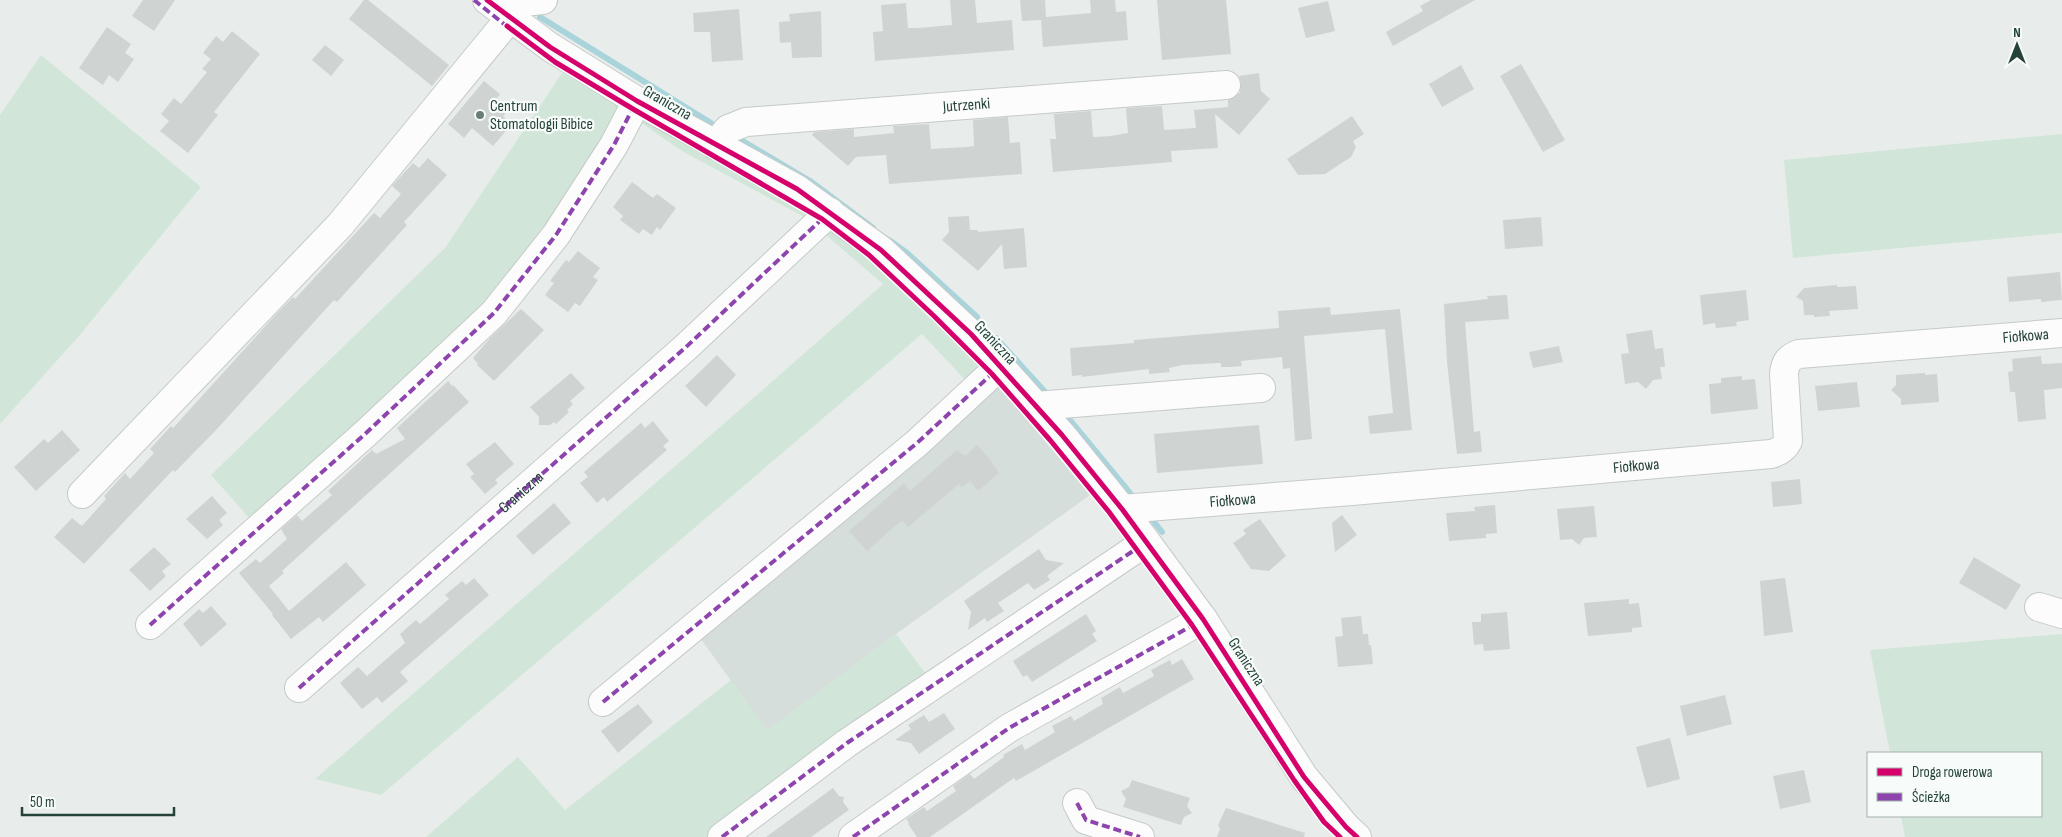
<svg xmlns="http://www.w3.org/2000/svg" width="2062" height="837" viewBox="0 0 2062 837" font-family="'Sofia Sans Condensed',sans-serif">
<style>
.built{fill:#d6dedb}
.green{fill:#d1e6d8}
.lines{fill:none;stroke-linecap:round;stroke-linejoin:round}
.stream{stroke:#a9d4db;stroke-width:6}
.building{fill:#cfd4d2}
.minor-casing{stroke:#c5cac8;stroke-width:30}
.minor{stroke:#fcfcfc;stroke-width:28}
.quiet{stroke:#8e44ad;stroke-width:4;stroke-dasharray:8 4;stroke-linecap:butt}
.cycleway-casing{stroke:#f7fbf9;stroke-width:8}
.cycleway{stroke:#d6006c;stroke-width:5}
.poi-dot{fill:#697e78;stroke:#f7fbf9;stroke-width:2}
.labels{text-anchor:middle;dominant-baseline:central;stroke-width:4.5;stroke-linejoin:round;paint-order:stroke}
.street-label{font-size:16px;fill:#24423a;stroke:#f7fbf9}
.poi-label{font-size:16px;fill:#24423a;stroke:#f7fbf9;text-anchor:start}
</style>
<rect width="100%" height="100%" fill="#e8edeb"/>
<path class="built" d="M 994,380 L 1090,495 L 896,634 L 767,731 L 698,635 Z"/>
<path class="green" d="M 41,55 L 201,187 L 79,336 L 0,424 L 0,115 Z
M 562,73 L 622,109 L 554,219 L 500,293 L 251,520 L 211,475 L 445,248 Z
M 642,119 L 826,223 L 919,304 L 994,380 L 970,385 L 922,334 L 381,795 L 315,779 L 766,387 L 883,284 L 806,218 L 682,151 L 637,120 Z
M 2062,134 L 2062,233 L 1793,258 L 1784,160 Z
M 896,634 L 929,678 L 713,837 L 426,837 L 518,757 L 565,810 L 731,680 L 767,730 Z
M 2062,634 L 2062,837 L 1905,837 L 1901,816 L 2041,816 L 2041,753 L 1890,753 L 1870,650 Z"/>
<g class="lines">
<path class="stream" d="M 540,17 L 711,123
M 741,140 L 810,181 L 873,228
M 889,240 L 907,253 L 977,317
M 996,338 L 1046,393
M 1069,419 L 1134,498
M 1154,522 L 1162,532"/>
</g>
<path class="building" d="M 143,0 L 175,0 L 154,31 L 132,16 Z
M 364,0 L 368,0 L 449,65 L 432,86 L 349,19 Z
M 950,0 L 975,0 L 977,23 L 1012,20 L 1014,50 L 875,61 L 873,32 L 883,31 L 881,5 L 906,3 L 908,28 L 918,28 L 952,25 Z
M 1020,0 L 1045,0 L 1046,17 L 1091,13 L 1090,0 L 1115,0 L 1116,12 L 1126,11 L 1128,40 L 1043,47 L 1041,20 L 1022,21 Z
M 1157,0 L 1226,0 L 1231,54 L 1162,60 Z
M 1431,0 L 1475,0 L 1393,46 L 1386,32 L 1423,11 L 1420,6 Z
M 1328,1 L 1335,31 L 1306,38 L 1298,8 Z
M 739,9 L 743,60 L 712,62 L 710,32 L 694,32 L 693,13 Z
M 821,11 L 822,57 L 792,58 L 791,42 L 780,43 L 779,22 L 790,21 L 789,14 Z
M 107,27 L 131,44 L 125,53 L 134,59 L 118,82 L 109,75 L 103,85 L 79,68 Z
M 232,31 L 260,54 L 214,112 L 218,115 L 188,153 L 160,131 L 169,121 L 161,114 L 174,98 L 181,104 L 207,72 L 202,69 L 211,59 L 203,53 L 216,36 L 223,42 Z
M 325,45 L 344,60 L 331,76 L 312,60 Z
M 1521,64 L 1565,140 L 1543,152 L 1500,76 Z
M 1461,65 L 1474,89 L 1442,107 L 1429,84 Z
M 1259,73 L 1261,91 L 1270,99 L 1239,135 L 1215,114 L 1218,148 L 1171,151 L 1172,162 L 1053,172 L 1050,139 L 1056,139 L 1054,114 L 1091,111 L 1093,137 L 1111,136 L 1128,133 L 1126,108 L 1162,106 L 1164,130 L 1196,128 L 1194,110 L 1228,107 L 1228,100 L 1240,93 L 1241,83 L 1239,76 Z
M 484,81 L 500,94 L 494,102 L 506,113 L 503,116 L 512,124 L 493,146 L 472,128 L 464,138 L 448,124 Z
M 1352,116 L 1364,134 L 1353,141 L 1356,147 L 1351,157 L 1325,174 L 1298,175 L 1287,159 Z
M 1008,117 L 1010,143 L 1020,142 L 1022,174 L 889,184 L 886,155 L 856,157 L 848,166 L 812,135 L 814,132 L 854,129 L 854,137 L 894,133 L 893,126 L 929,124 L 931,149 L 966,147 L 974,146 L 973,120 Z
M 428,158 L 447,175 L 404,222 L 407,225 L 337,302 L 334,300 L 217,429 L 175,472 L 173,470 L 84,564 L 54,537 L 72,518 L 82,526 L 106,499 L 104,496 L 125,473 L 130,479 L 154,453 L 150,449 L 171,426 L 173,428 L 279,311 L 293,297 L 295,299 L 374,213 L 380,218 L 401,194 L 392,186 L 413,163 L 419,168 Z
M 632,182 L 653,198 L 657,194 L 676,208 L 660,230 L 657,227 L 652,235 L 643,229 L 639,234 L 620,220 L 623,216 L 613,207 Z
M 969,216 L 970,230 L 978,230 L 978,232 L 1024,228 L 1027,267 L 1004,269 L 1002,244 L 978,271 L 942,240 L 949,232 L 948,217 Z
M 1541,217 L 1543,246 L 1505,249 L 1503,220 Z
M 578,251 L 600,268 L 593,277 L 598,280 L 580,306 L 575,303 L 568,312 L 545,295 L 554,283 L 550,281 L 566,260 L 569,262 Z
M 2060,272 L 2062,300 L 2041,302 L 2041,299 L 2009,302 L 2007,277 Z
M 1837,285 L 1837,287 L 1856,286 L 1858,309 L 1829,311 L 1830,316 L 1814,317 L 1814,315 L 1804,315 L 1803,301 L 1796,297 L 1804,288 Z
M 1746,290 L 1749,320 L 1736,322 L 1737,326 L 1716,328 L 1715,323 L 1703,325 L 1700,295 Z
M 1507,295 L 1509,319 L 1465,322 L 1474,432 L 1480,431 L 1482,452 L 1457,454 L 1447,362 L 1444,304 L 1488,299 L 1487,296 Z
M 1330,307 L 1331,315 L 1400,309 L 1412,430 L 1370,434 L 1368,416 L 1393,413 L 1385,329 L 1304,336 L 1312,439 L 1295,441 L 1290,368 L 1283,369 L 1282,357 L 1241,361 L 1242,366 L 1231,367 L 1221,367 L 1221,363 L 1182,365 L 1169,368 L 1170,372 L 1160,373 L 1149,374 L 1149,369 L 1082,377 L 1082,375 L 1072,376 L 1070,348 L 1134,343 L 1134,340 L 1279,328 L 1278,311 Z
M 521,309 L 544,330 L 494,381 L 477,365 L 478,364 L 473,358 L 491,337 Z
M 1652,330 L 1655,349 L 1663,348 L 1665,367 L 1660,367 L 1662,379 L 1653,380 L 1646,389 L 1638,382 L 1625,384 L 1621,354 L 1629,353 L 1626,334 Z
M 1559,346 L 1563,362 L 1533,368 L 1529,352 Z
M 717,355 L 736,375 L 706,407 L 685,386 Z
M 2041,356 L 2042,364 L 2062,363 L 2062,388 L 2044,390 L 2046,419 L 2018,422 L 2015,392 L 2010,392 L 2008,372 L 2013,371 L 2012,359 Z
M 571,373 L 585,388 L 570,401 L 573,404 L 567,410 L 569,412 L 556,424 L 554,422 L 550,425 L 539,425 L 539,417 L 530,407 Z
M 1925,373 L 1925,375 L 1937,374 L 1939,402 L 1901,405 L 1901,399 L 1891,390 L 1896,385 L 1896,375 Z
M 1742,376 L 1742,380 L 1755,379 L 1758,409 L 1711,414 L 1709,384 L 1721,383 L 1721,378 Z
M 448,381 L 452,386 L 453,385 L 469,402 L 282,571 L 284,573 L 269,586 L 289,611 L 346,562 L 366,585 L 323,622 L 319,617 L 291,639 L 272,615 L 273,614 L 239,573 L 256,559 L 260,563 L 287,539 L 281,529 L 297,515 L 302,521 L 332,495 L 328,491 L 372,450 L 376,454 L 405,439 L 397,428 Z
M 1857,382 L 1860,407 L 1818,411 L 1815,386 Z
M 653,421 L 669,441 L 663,446 L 667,450 L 607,502 L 604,497 L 597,503 L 580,483 L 588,477 L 584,472 L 641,423 L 645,428 Z
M 1259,425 L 1263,464 L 1157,473 L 1154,434 Z
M 62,430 L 80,450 L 36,491 L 14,467 L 44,439 L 48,443 Z
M 495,442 L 514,464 L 495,480 L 498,483 L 485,494 L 470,477 L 474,474 L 466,464 Z
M 977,445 L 988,457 L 999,473 L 978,491 L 970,481 L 962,487 L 959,484 L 908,527 L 902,520 L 867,551 L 849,531 L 904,483 L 910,491 L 957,450 L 965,456 Z
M 1800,479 L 1802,504 L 1773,507 L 1771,482 Z
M 212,496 L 227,513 L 219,520 L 223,525 L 207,539 L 186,519 Z
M 554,503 L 571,523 L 533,555 L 516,536 Z
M 1495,505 L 1497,533 L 1486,534 L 1486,538 L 1449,541 L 1446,513 L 1475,511 L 1474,507 Z
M 1594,506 L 1597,537 L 1584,538 L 1579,545 L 1572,539 L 1560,540 L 1557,509 Z
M 1342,515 L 1357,535 L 1335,552 L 1332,523 Z
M 1260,519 L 1286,556 L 1269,571 L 1251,569 L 1233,543 L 1246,534 L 1243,530 Z
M 154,547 L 171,564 L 162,571 L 166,576 L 150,591 L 129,570 Z
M 1039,549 L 1046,560 L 1064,563 L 1047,576 L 1050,580 L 1034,590 L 1028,583 L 998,603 L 1004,611 L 987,622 L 985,618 L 968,630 L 971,612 L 964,601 Z
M 1974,557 L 2021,585 L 2006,610 L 1959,583 Z
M 474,578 L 489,595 L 400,672 L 408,681 L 382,703 L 377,697 L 362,709 L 340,683 L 358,667 L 367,676 L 405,643 L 400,634 L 416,620 L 420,624 L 449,599 L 445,595 L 462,581 L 466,585 Z
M 1785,578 L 1793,632 L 1764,636 L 1760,581 Z
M 1629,599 L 1629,604 L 1639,603 L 1642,627 L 1632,628 L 1632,632 L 1588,636 L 1584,603 Z
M 211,606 L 227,624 L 201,647 L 183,624 L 199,609 L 203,613 Z
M 1507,612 L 1510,649 L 1484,651 L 1483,644 L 1474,645 L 1472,622 L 1481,622 L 1481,614 Z
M 1086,614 L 1096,631 L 1092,634 L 1097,641 L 1032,682 L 1027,675 L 1023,677 L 1013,661 Z
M 1361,616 L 1363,634 L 1368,634 L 1369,645 L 1371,645 L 1373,664 L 1338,667 L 1335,637 L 1343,636 L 1341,618 Z
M 1182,659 L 1194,679 L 1016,781 L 1014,778 L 930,837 L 917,837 L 908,824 L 909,823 L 906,819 L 924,807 L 927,811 L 956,791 L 953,786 L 970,774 L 974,779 L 1004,757 L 1003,755 L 1022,744 L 1025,750 L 1055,732 L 1052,726 L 1071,716 L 1074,721 L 1103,704 L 1101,698 L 1120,687 L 1123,693 L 1154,676 L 1151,670 L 1170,660 L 1172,665 Z
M 1725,695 L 1732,724 L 1687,736 L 1680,706 Z
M 638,704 L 653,722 L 618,753 L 601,731 Z
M 944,713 L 955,729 L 919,754 L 911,743 L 895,740 L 911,729 L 908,725 L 924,715 L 929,722 Z
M 1670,738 L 1680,779 L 1647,788 L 1636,747 Z
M 1804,770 L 1811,802 L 1780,809 L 1773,776 Z
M 1132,780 L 1190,798 L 1187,806 L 1192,813 L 1184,817 L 1181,825 L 1123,807 L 1126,799 L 1121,791 L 1129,787 Z
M 833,788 L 839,796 L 844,797 L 843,802 L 849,810 L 811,837 L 766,837 Z
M 1226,808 L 1305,833 L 1304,837 L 1217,837 L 1220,829 L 1218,825 Z"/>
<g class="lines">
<defs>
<g id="minor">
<path d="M 487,0 L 550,47 L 637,101 L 797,189 L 881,250 L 971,334 L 1062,435 L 1122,509 L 1203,619 L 1304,777 L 1346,827 L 1357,837"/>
<path d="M 502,0 L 523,2 L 543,0"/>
<path id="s1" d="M 715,145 L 728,129 L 746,122 L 1226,85"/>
<path d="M 1036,406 L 1261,388"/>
<path d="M 82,494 L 340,225 L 510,18"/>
<path id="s2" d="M 1122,509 L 1352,491 L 1771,454 C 1779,452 1784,449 1788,441 L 1784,374 C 1785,363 1788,358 1799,354 L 2062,333"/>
<path d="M 2039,607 L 2062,614"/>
<path d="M 150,625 L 365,434 L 494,313 L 556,235 L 614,145 L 637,101"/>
<path id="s3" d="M 299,688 L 685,348 L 830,212"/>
<path d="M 603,702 L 917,443 L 1000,366"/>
<path d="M 1077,803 L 1086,820 L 1140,837"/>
<path d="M 722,837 L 847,743 L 1146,542"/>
<path d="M 853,837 L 1009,728 L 1203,619"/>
</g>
</defs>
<use href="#minor" class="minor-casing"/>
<use href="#minor" class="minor"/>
<path class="quiet" d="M 474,0 L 509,28
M 150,625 L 365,434 L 494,313 L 556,235 L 614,145 L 634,106
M 299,688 L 685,348 L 824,217
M 603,702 L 917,443 L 994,372
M 1077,803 L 1086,820 L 1140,837
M 722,837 L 847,743 L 1139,547
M 853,837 L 1009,728 L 1195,624"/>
<defs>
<path id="cycleway" d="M 487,0 L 550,47 L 637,101 L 797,189 L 881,250 L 971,334 L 1062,435 L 1122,509 L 1203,619 L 1304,777 L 1346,827 L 1357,837
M 507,26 L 555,62 L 633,109 L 822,219 L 869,255 L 934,316 L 992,374 L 1050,440 L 1109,512 L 1192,625 L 1294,780 L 1324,822 L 1340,837"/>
</defs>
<use href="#cycleway" class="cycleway-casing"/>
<use href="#cycleway" class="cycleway"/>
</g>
<circle class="poi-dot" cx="480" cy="115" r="5"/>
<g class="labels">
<g class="street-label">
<text transform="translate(667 103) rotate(30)">Graniczna</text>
<text stroke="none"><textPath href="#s1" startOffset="261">Jutrzenki</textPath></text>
<text stroke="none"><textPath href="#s2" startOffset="995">Fiołkowa</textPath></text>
<text transform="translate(995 343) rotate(47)">Graniczna</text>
<text stroke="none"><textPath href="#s2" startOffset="516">Fiołkowa</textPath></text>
<text stroke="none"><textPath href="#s3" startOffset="296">Graniczna</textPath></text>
<text stroke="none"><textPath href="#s2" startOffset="111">Fiołkowa</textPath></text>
<text transform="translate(1246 662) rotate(57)">Graniczna</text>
</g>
<g class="poi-label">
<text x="490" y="106">Centrum<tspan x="490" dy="18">Stomatologii Bibice</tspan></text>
</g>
</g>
<rect x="1867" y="752" width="175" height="65" fill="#f7fbf9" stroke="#a3b1ad"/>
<rect x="1877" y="768" width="25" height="8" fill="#d6006c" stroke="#a3b1ad"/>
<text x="1912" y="777" font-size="15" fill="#24423a">Droga rowerowa</text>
<rect x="1877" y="793" width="25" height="8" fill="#8e44ad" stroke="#a3b1ad"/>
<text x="1912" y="802" font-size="15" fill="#24423a">Ścieżka</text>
<g transform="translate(2017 45)" stroke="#f7fbf9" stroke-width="4" paint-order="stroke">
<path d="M0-4L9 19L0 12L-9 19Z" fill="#24423a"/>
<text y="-8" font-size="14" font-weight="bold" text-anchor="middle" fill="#24423a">N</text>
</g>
<path d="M22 807v8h152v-8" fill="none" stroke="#24423a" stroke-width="2.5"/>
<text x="30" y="807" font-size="15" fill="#24423a" stroke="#f7fbf9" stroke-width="4" paint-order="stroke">50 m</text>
</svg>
